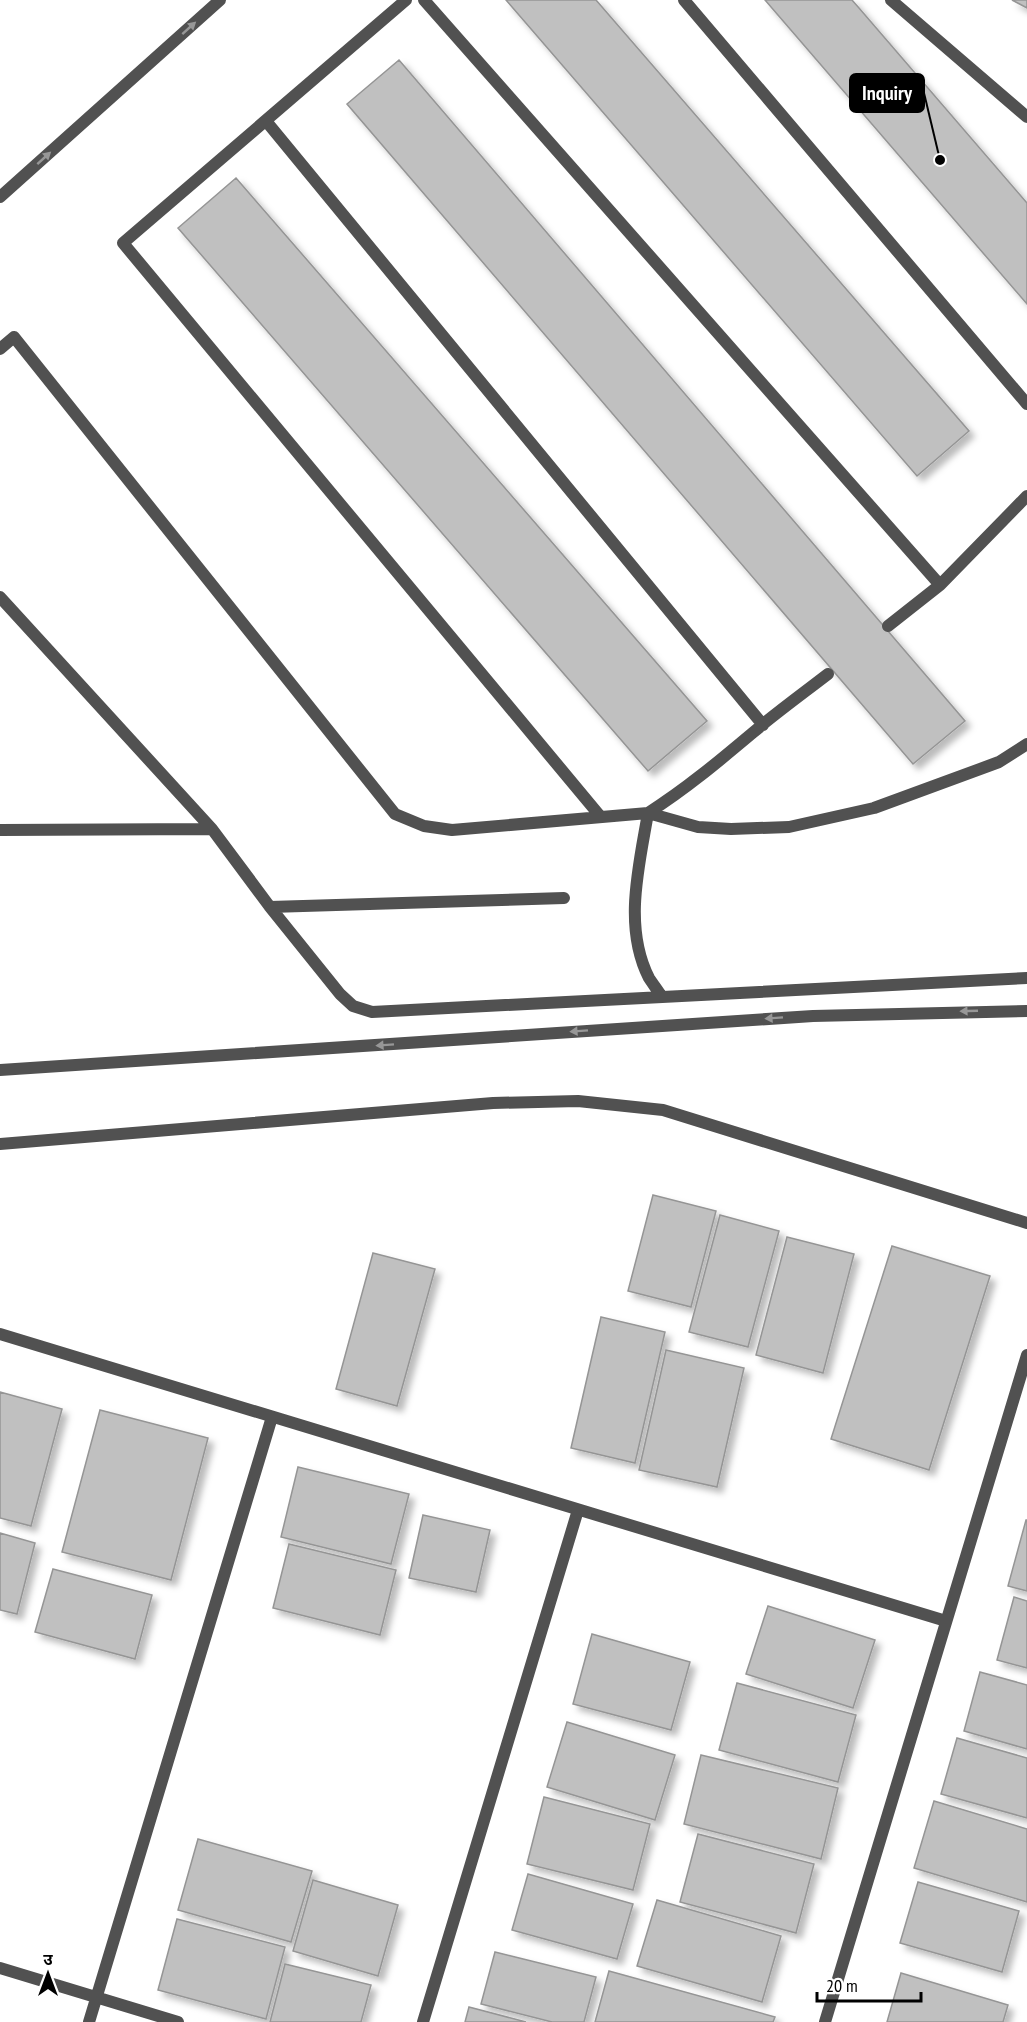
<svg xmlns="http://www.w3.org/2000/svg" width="1027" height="2022" viewBox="0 0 1027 2022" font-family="'PT Sans Narrow','Noto Sans Devanagari',sans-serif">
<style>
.building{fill:#c0c0c0;stroke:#959595;stroke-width:1.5;filter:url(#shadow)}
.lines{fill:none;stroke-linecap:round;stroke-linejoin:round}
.service{stroke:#515151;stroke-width:12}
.minor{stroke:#515151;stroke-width:12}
.oneway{fill:#979797}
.leader{fill:none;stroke:#000;stroke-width:2}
.callout-dot{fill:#000;stroke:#fff;stroke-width:2}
.callout{fill:#000;stroke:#000;stroke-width:2}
.callout-label{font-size:20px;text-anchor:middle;font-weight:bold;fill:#fff}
</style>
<defs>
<filter id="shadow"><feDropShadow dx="5.5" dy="5.5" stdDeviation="3" flood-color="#0004"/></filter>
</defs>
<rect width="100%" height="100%" fill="#fff"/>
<path class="building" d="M 506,0 L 596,0 L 969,431 L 917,476 Z
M 765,0 L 852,0 L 859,8 L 1027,203 L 1027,304 Z
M 1012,0 L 1027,0 L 1027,8 Z
M 399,60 L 965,721 L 913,764 L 347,104 Z
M 236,178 L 707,721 L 648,771 L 178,228 Z
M 653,1195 L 716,1211 L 691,1307 L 628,1291 Z
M 720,1215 L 779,1231 L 748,1347 L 689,1332 Z
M 787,1237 L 854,1254 L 823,1373 L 756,1355 Z
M 892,1246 L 990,1276 L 929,1470 L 831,1439 Z
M 373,1253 L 435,1269 L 397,1406 L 336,1389 Z
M 601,1317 L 665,1332 L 635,1463 L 571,1448 Z
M 666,1350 L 744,1368 L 717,1487 L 639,1470 Z
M 0,1392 L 62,1409 L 31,1526 L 0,1518 Z
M 100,1410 L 208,1438 L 171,1580 L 62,1552 Z
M 298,1467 L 409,1494 L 391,1564 L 281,1537 Z
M 423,1515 L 490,1530 L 476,1592 L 409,1578 Z
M 1026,1520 L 1027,1520 L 1027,1591 L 1008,1586 Z
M 0,1533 L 35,1543 L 17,1614 L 0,1610 Z
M 289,1544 L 396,1570 L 380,1635 L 273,1608 Z
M 53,1569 L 152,1595 L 135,1659 L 35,1632 Z
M 1014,1597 L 1027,1601 L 1027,1668 L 997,1660 Z
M 768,1606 L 875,1640 L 853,1708 L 746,1674 Z
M 592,1634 L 690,1662 L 671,1730 L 573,1704 Z
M 980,1672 L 1027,1685 L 1027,1749 L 964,1731 Z
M 737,1683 L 856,1715 L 838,1782 L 719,1750 Z
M 567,1722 L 675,1755 L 655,1820 L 547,1787 Z
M 957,1738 L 1027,1758 L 1027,1818 L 941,1794 Z
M 701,1755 L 838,1788 L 821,1859 L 684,1824 Z
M 544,1797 L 650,1824 L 633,1890 L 527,1864 Z
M 934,1801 L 1027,1829 L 1027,1902 L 914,1868 Z
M 698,1834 L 814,1864 L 796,1933 L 680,1902 Z
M 198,1839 L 312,1871 L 291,1942 L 178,1910 Z
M 528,1874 L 633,1904 L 617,1959 L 512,1930 Z
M 313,1880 L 398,1905 L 378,1976 L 293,1951 Z
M 918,1882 L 1019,1911 L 1002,1972 L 900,1943 Z
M 657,1900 L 781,1936 L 762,2002 L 637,1966 Z
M 177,1919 L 285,1947 L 266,2019 L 158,1990 Z
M 495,1952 L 596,1977 L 584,2022 L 552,2022 L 481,2004 Z
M 285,1964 L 371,1985 L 361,2022 L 270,2022 Z
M 609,1971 L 775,2017 L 773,2022 L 595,2022 Z
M 901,1973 L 1008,2005 L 1003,2022 L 887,2022 Z
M 469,2007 L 526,2022 L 465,2022 Z"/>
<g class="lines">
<path class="service" d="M 406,0 L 123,243 L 600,816
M 424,0 L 940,585
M 684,0 L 1027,404
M 891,0 L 1027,117
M 266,121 L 763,725
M 0,197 L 220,0
M 0,349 L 14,337 L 395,814 L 424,826 L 452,830 L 648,813 L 698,827 L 731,829 L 789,827 L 874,808 L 999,762 L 1027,744
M 0,597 L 212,829 L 270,907 L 340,994 L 353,1006 L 372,1012 L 1027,978
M 888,626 L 940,585 L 1027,496
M 0,830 L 212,829
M 270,907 L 564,898
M 662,997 C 658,991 653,984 649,978 C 623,927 639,866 648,813 C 689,787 725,756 762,725 C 784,707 806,691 828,674
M 0,1070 L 813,1016 L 1027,1011"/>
<path class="minor" d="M 0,1144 L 493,1103 L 578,1101 L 663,1110 L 1027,1223
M 0,1334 L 946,1621
M 0,1968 L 178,2022
M 89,2022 L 272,1417
M 423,2022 L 578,1510
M 825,2022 L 1027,1355"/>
</g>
<defs><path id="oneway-solid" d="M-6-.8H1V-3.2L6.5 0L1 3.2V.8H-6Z" transform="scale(1.5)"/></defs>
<g class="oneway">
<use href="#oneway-solid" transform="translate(189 28) rotate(-42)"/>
<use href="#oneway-solid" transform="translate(44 158) rotate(-42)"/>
<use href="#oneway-solid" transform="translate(969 1011) rotate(178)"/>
<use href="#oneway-solid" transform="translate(774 1018) rotate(176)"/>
<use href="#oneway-solid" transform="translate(579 1031) rotate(176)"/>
<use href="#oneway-solid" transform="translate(385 1045) rotate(176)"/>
</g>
<path class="leader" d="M940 160L924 93"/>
<circle class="callout-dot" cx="940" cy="160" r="6"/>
<rect class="callout" x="850" y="74" width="74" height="38" rx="6"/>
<g class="callout-label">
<text x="887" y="100">Inquiry</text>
</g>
<g transform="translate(48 1974)" stroke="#ffffff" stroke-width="4.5" paint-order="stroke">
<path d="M0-4.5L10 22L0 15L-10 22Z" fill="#000000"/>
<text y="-9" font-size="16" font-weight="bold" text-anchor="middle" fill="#000000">उ</text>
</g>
<path d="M817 1992v9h104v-9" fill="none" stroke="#000000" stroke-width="3"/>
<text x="826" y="1992" font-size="18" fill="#000000" stroke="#ffffff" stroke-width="4.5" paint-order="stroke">20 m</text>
</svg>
